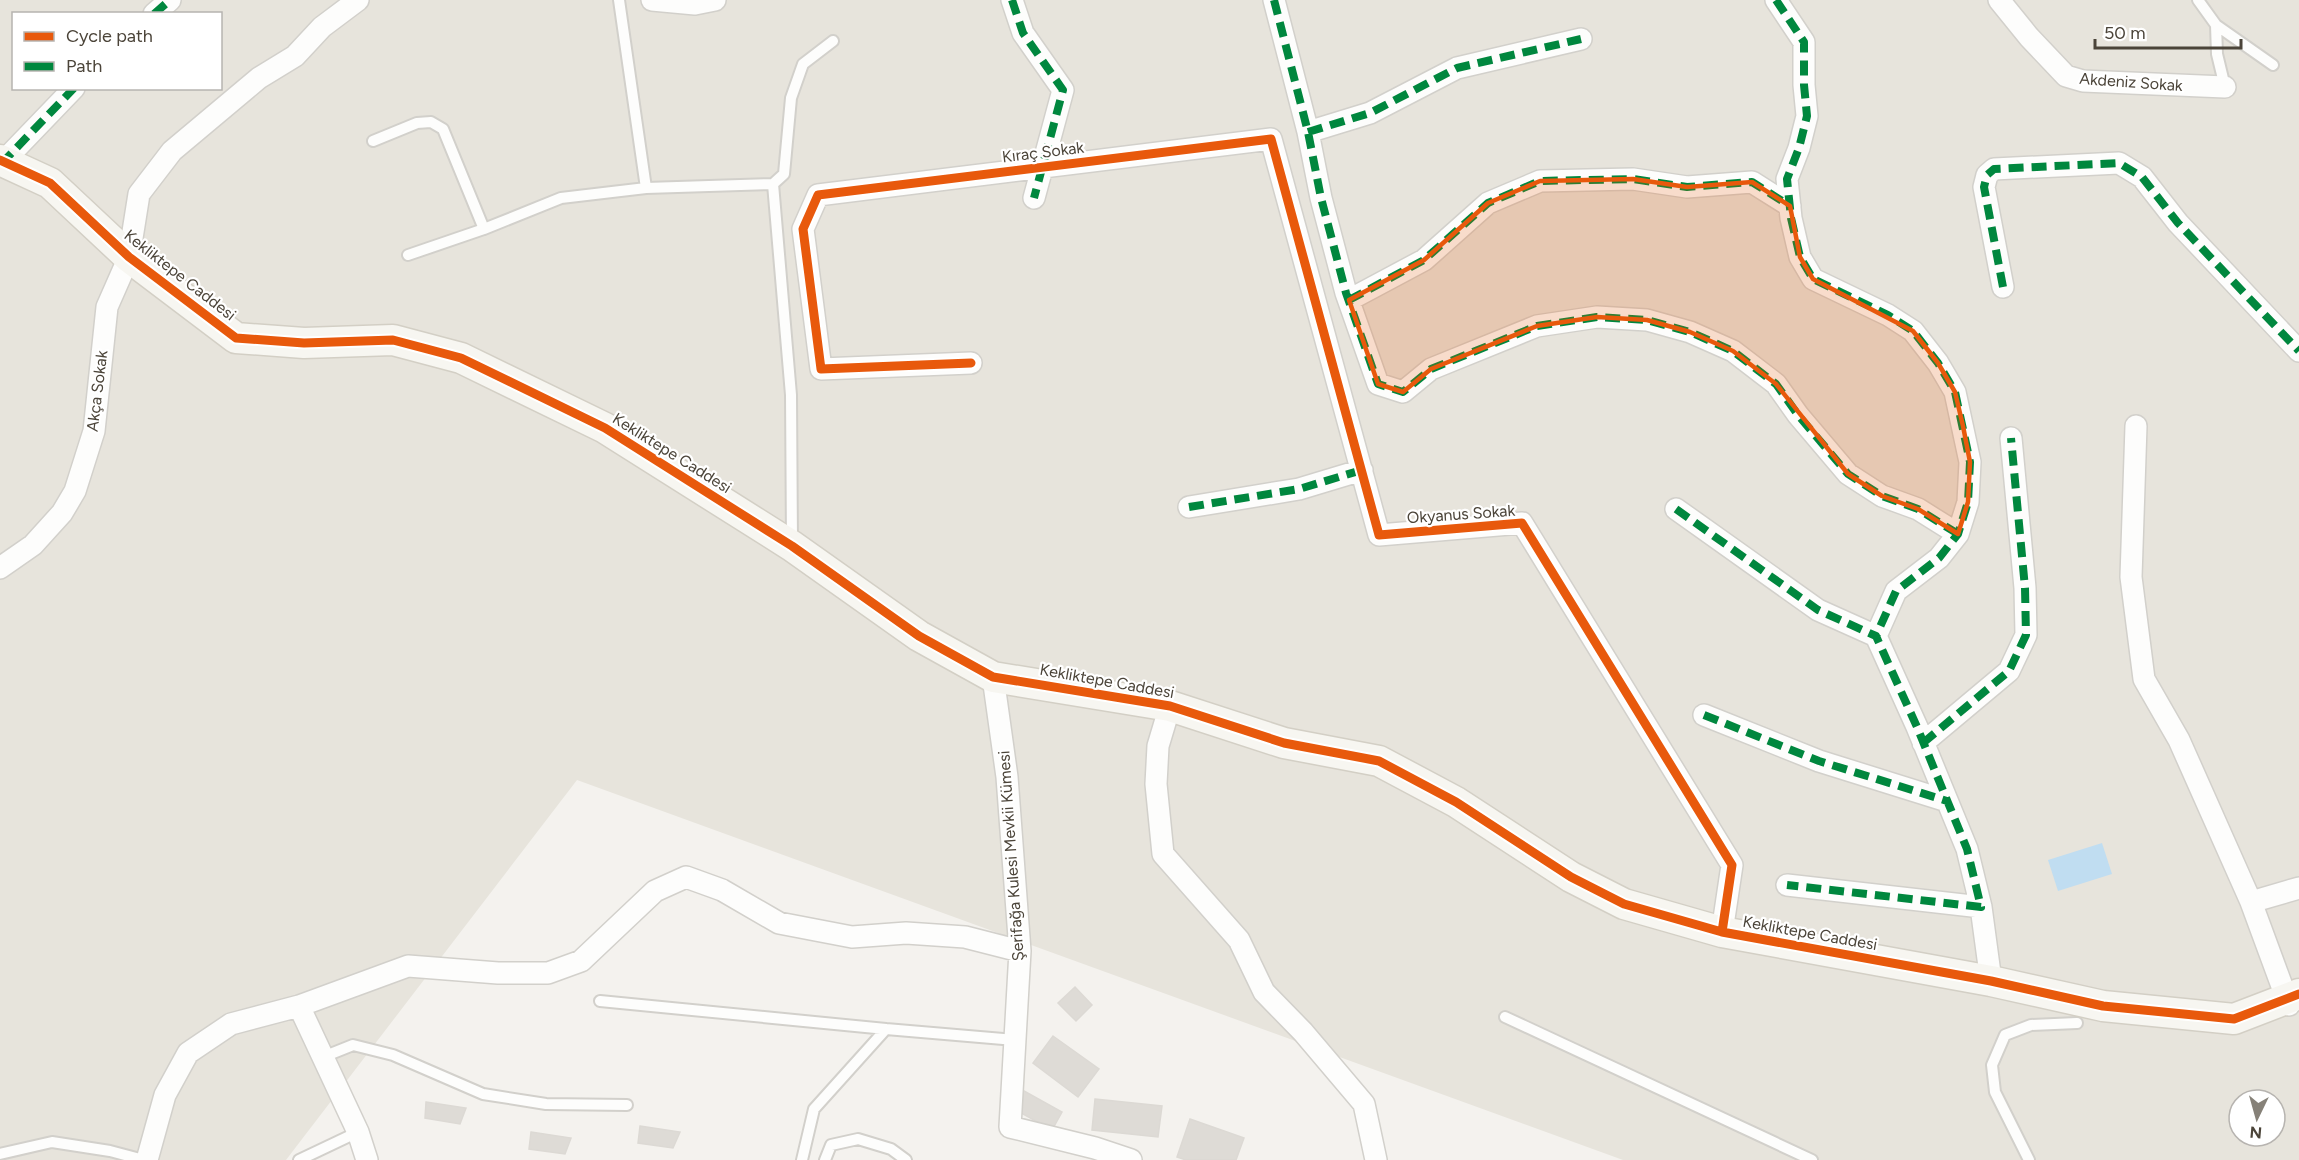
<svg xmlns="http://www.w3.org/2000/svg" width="2299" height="1160" viewBox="0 0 2299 1160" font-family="Figtree,sans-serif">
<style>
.residential{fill:#e7e4dc;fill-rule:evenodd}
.water{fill:#c0ddf1}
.building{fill:#dedbd6;stroke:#dcd9d4;stroke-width:1.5}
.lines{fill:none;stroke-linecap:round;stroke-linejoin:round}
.lane-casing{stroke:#d2d0cb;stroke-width:14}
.street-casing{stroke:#d2d0cb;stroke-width:24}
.secondary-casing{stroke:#d3cfc5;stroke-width:33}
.lane{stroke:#fdfdfc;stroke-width:10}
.street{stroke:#fdfdfc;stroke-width:21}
.secondary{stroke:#f7f6f1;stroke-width:30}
.quiet{stroke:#00873e;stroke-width:8;stroke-dasharray:15 8;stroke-linecap:butt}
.cycleway-casing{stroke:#fff;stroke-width:13}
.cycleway{stroke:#e8590c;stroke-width:9}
.marked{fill:#e8590c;fill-opacity:0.2;stroke:#e8590c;stroke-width:4.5;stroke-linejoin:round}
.labels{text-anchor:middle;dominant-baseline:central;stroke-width:4.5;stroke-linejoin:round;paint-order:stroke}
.street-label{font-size:16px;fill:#4b4439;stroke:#fff}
</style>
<rect width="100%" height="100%" fill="#f4f2ee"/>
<path class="residential" d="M 0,0 L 2299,0 L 2299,1160 L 1623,1160 L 577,780 L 286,1160 L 0,1160 ZM 14,14 L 220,14 L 220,88 L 14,88 ZM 2239,1100 L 2275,1100 L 2275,1136 L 2239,1136 Z"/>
<path class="water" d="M 2102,843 L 2112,874 L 2058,891 L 2048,860 Z"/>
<path class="building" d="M 1075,987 L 1092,1005 L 1076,1021 L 1058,1003 Z
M 1053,1036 L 1099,1069 L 1078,1097 L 1033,1063 Z
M 1024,1091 L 1062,1112 L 1052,1130 L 1014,1109 Z
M 1095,1099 L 1162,1106 L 1158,1137 L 1092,1130 Z
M 426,1102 L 466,1108 L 460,1124 L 425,1118 Z
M 1190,1119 L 1244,1138 L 1236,1160 L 1186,1160 L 1177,1157 Z
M 640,1126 L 680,1132 L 673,1148 L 638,1143 Z
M 531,1132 L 571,1138 L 565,1154 L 529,1149 Z"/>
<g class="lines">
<defs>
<path id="lane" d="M 619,0 L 646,188
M 2198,0 L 2216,25 L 2273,65
M 2216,25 L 2217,54 L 2225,87
M 373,141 L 417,123 L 431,122 L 443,129 L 484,229
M 773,184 L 784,174 L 791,98 L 803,64 L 833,41
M 408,255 L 484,229 L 561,198 L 646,188 L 773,184 L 791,395 L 792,543
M 600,1001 L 886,1029
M 1505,1017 L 1812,1160
M 323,1057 L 353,1045 L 393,1055 L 483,1094 L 546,1104 L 627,1105
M 0,1154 L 52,1142 L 110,1151 L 144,1160
M 299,1160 L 358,1132
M 802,1160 L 814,1109 L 886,1029 L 1015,1040
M 825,1160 L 831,1145 L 858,1139 L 891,1149 L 906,1160
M 2029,1160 L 1995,1092 L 1992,1065 L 2005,1035 L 2031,1025 L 2077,1023"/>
<path id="street" d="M 652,0 L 695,4 L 715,0
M 1012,0 L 1023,33 L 1063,90 L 1034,198
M 1274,0 L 1308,132 L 1321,198 L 1346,293 L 1378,384 L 1403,392 L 1431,369 L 1537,326 L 1597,317 L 1647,320 L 1690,332 L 1733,351 L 1776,384 L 1798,415 L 1848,474 L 1882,496 L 1918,509 L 1958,534
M 1776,0 L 1804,42 L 1804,85 L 1807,116 L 1799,148 L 1787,179 L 1791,218 L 1800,257 L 1813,279 L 1888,315 L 1913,331 L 1938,363 L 1955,392 L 1970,462 L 1968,502 L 1958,534 L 1939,558 L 1896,591 L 1876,636
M 1999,0 L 2029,37 L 2066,76 L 2083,81 L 2225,87
M 154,14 L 170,0
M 1308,132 L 1370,113 L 1457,68 L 1581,39
M 0,165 L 74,88
M 2003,287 L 1984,187 L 1987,175 L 1994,169 L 2119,163 L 2142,177 L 2178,223 L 2299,351
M 1349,300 L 1424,260 L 1488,203 L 1540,181 L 1633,179 L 1687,187 L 1752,182 L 1790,206
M 971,363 L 821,369 L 803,229 L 818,195 L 1271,139 L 1379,535 L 1522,523 L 1732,865 L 1722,932
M 2136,426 L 2131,577 L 2144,679 L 2179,740 L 2251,902 L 2289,1005
M 1189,507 L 1299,489 L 1362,470
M 1676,509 L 1818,610 L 1876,636 L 1917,727 L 1967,849 L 1981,907 L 1991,981
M 0,568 L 33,545 L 62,513 L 75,491 L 94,431 L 107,307 L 129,257 L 139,194 L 172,151 L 259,78 L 295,56 L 322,27 L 358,0
M 993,677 L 1007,777 L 1020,951 L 1010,1127 L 1095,1148 L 1131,1160
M 1170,706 L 1158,746 L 1156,784 L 1163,854 L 1239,940 L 1264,992 L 1303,1032 L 1364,1104 L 1376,1160
M 1704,715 L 1819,761 L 1947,801
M 1923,743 L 2009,671 L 2026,635 L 2025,588 L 2011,438
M 1787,885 L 1981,907
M 2251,902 L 2299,888
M 299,1006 L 358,1132 L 367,1160
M 147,1160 L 165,1095 L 188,1053 L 231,1024 L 299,1006 L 408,966 L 498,973 L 548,973 L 581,961 L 655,891 L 686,877 L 722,890 L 779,923 L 852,937 L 906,933 L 965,937 L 1020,951"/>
<path id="secondary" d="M 0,160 L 50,183 L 129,257 L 236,338 L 304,343 L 393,340 L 461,358 L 605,428 L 792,546 L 919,636 L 993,677 L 1170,706 L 1284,743 L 1379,761 L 1456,802 L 1571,877 L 1624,904 L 1722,932 L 1991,981 L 2103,1006 L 2234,1019 L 2299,994"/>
</defs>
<use href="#lane" class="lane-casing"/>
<use href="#street" class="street-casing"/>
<use href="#secondary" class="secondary-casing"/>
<use href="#lane" class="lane"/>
<use href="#street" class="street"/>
<use href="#secondary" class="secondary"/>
<path class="quiet" d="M 1012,0 L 1023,33 L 1063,90 L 1034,198
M 1274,0 L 1308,132 L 1321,198 L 1346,293 L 1378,384 L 1403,392 L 1431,369 L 1537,326 L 1597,317 L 1647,320 L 1690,332 L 1733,351 L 1776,384 L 1798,415 L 1848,474 L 1882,496 L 1918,509 L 1958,534
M 1776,0 L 1804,42 L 1804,85 L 1807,116 L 1799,148 L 1787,179 L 1791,218 L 1800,257 L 1813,279 L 1888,315 L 1913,331 L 1938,363 L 1955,392 L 1970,462 L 1968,502 L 1958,534 L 1939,558 L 1896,591 L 1876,636
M 154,14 L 170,0
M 1308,132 L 1370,113 L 1457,68 L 1581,39
M 1,164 L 74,88
M 2003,287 L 1984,187 L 1987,175 L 1994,169 L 2119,163 L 2142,177 L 2178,223 L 2299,351
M 1349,300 L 1424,260 L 1488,203 L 1540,181 L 1633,179 L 1687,187 L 1752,182 L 1790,206
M 1189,507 L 1299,489 L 1362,470
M 1676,509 L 1818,610 L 1876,636 L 1917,727 L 1967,849 L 1981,907 L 1787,885
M 1704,715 L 1819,761 L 1947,801
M 1923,743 L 2009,671 L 2026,635 L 2025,588 L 2011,438"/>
<defs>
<path id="cycleway" d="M 0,160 L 50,183 L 129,257 L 236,338 L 304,343 L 393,340 L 461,358 L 605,428 L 792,546 L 919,636 L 993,677 L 1170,706 L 1284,743 L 1379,761 L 1456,802 L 1571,877 L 1624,904 L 1722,932 L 1991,981 L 2103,1006 L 2234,1019 L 2299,994
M 971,363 L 821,369 L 803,229 L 818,195 L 1271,139 L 1379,535 L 1522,523 L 1732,865 L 1722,932"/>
</defs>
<use href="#cycleway" class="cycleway-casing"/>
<use href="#cycleway" class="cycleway"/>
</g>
<path class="marked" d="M 1633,179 L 1687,187 L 1752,182 L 1790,206 L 1800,257 L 1813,279 L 1913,331 L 1938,363 L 1955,392 L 1963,426 L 1970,462 L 1968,502 L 1958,534 L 1918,509 L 1882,496 L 1848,474 L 1776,384 L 1733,351 L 1690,332 L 1647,320 L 1597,317 L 1537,326 L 1431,369 L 1403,392 L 1378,384 L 1349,300 L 1424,260 L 1488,203 L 1540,181 Z"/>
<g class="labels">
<g class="street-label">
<text transform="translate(2131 82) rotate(4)">Akdeniz Sokak</text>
<text transform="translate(1043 152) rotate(-7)">Kıraç Sokak</text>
<text transform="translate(180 275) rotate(38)">Kekliktepe Caddesi</text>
<text transform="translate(97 391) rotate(-83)">Akça Sokak</text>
<text transform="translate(672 453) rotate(32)">Kekliktepe Caddesi</text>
<text transform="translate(1461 514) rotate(-4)">Okyanus Sokak</text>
<text transform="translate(1107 681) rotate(10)">Kekliktepe Caddesi</text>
<text transform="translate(1011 856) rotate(-94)">Şerifağa Kulesi Mevkii Kümesi</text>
<text transform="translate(1810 933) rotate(10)">Kekliktepe Caddesi</text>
</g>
</g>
<rect x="12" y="12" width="210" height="78" fill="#ffffff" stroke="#b7b4b0" stroke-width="1.5"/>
<rect x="24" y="32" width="30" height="9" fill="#e8590c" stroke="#b7b4b0" stroke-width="1.5"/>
<text x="66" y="42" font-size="18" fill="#4b4439">Cycle path</text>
<rect x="24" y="62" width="30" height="9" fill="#00873e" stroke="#b7b4b0" stroke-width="1.5"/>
<text x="66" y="72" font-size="18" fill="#4b4439">Path</text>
<g transform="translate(2257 1118) rotate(185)"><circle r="28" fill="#ffffff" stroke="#b7b4b0" stroke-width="1.5"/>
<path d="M0-4.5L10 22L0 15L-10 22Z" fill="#868178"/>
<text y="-9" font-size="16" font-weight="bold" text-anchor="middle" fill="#4b4439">N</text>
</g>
<path d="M2095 39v9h146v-9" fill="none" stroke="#4b4439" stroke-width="3"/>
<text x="2104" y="39" font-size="18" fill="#4b4439" stroke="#ffffff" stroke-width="4.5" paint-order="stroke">50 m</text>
</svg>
